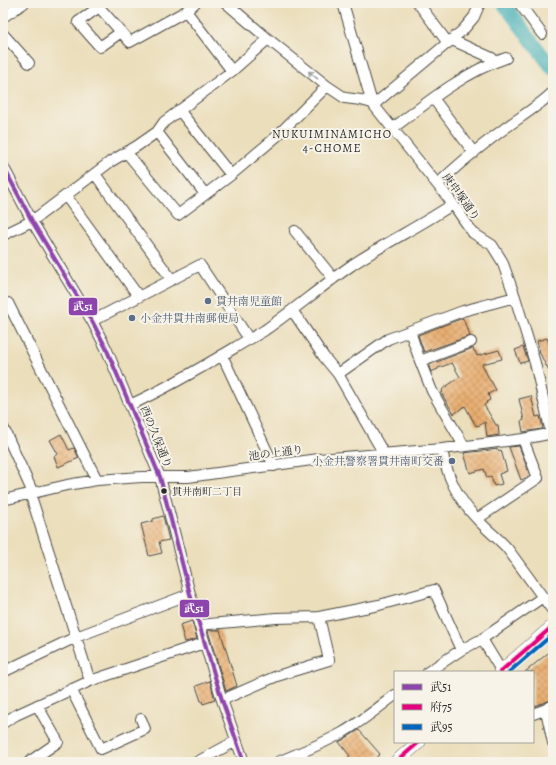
<svg xmlns="http://www.w3.org/2000/svg" width="556" height="765" viewBox="0 0 556 765" font-family="Alegreya,'Noto Serif JP',serif">
<style>
.lines{fill:none;stroke-linecap:round;stroke-linejoin:round}
.river{stroke:#39abb4;stroke-width:14}
.building{fill:url(#building-cross-hatch)}
.minor-casing{stroke:#484641;stroke-width:12}
.major-casing{stroke:#484641;stroke-width:14}
.minor{stroke:#fff;stroke-width:10}
.major{stroke:#fff;stroke-width:13}
.bus-1-casing{stroke:#f7f3e8;stroke-width:7}
.bus-2-casing{stroke:#f7f3e8;stroke-width:7}
.bus-3-casing{stroke:#f7f3e8;stroke-width:7}
.bus-1{stroke:#8e44ad;stroke-width:4}
.bus-2{stroke:#e5007d;stroke-width:4}
.bus-3{stroke:#0065bd;stroke-width:4}
.oneway{stroke:#a0a0a0}
.service-dot{fill:#5c6f8a;stroke:#f7f3e8;stroke-width:1.5}
.bus-dot{fill:#2b2b2b;stroke:#f7f3e8;stroke-width:1.5}
.labels{text-anchor:middle;dominant-baseline:central;stroke-width:4;stroke-linejoin:round;paint-order:stroke}
.bus-label{font-size:10px;fill:#2b2b2b;stroke:#f7f3e8;text-anchor:start}
.street-label{font-size:11px;fill:#2b2b2b;stroke:#f7f3e8}
.service-label{font-size:11px;fill:#4e5e75;stroke:#f7f3e8;text-anchor:start}
.neighbourhood-label{font-size:12px;letter-spacing:1px;fill:#2b2b2b;stroke:#f7f3e8}
.line-badge{stroke:#f7f3e8;stroke-width:1.5}
.badge-label{font-size:11px;text-anchor:middle;font-weight:bold;fill:#fff}
</style>
<defs>
<pattern id="building-cross-hatch" width="8" height="8" patternUnits="userSpaceOnUse"><rect width="8" height="8" fill="#e9ad6f"/><path d="M0 0l8 8M0 8l8-8" fill="none" stroke="#bd8d5b"/></pattern>
</defs>
<rect width="100%" height="100%" fill="#f7f3e8"/>
<filter id="ink" filterUnits="userSpaceOnUse"><feTurbulence type="fractalNoise" baseFrequency=".025" numOctaves="2"/><feDisplacementMap in="SourceGraphic" scale="8" xChannelSelector="R" yChannelSelector="G"/><feConvolveMatrix kernelMatrix="1 2 1 2 8 2 1 2 1" color-interpolation-filters="sRGB"/></filter>
<filter id="wash" filterUnits="userSpaceOnUse"><feTurbulence type="fractalNoise" baseFrequency=".012" numOctaves="4" result="noise"/><feDisplacementMap in="SourceGraphic" scale="16" xChannelSelector="R" yChannelSelector="G"/><feGaussianBlur stdDeviation="0.9" result="paint"/><feColorMatrix in="noise" values="0 0 0 0 0 0 0 0 0 0 0 0 0 0 0 0 0 1.4 0 .05"/><feComposite in="paint" operator="in"/></filter>
<g filter="url(#wash)">
<rect width="100%" height="100%" fill="#ebdebb"/>
<g class="lines">
<path class="river" d="M 503,3 L 553,69"/>
</g>
<g id="blocks">
<path class="building" d="M 463,318 L 467,329 L 468,329 L 470,336 L 424,352 L 418,335 Z
M 547,338 L 551,350 L 549,350 L 553,360 L 553,380 L 547,366 L 546,366 L 540,353 L 537,341 Z
M 523,347 L 528,361 L 520,363 L 515,350 Z
M 473,348 L 474,351 L 475,351 L 477,356 L 499,350 L 502,359 L 482,364 L 490,381 L 491,381 L 496,390 L 488,394 L 490,400 L 486,402 L 487,403 L 484,405 L 496,425 L 498,425 L 499,435 L 487,437 L 485,422 L 478,426 L 477,425 L 476,426 L 465,406 L 454,414 L 441,393 L 443,392 L 442,390 L 444,388 L 460,377 L 452,363 L 438,368 L 438,369 L 431,372 L 429,366 L 429,365 Z
M 531,396 L 536,417 L 540,416 L 543,428 L 542,429 L 523,432 L 521,421 L 524,420 L 519,399 Z
M 61,434 L 69,450 L 74,448 L 79,458 L 58,467 L 54,456 L 58,454 L 50,440 Z
M 519,446 L 530,476 L 521,480 L 509,447 Z
M 498,449 L 499,451 L 501,450 L 507,471 L 499,474 L 502,484 L 494,486 L 491,476 L 487,478 L 484,469 L 470,473 L 464,453 Z
M 163,516 L 169,540 L 159,542 L 162,553 L 149,556 L 141,524 L 153,521 L 153,519 Z
M 192,621 L 197,639 L 185,642 L 180,625 Z
M 210,630 L 220,630 L 237,686 L 226,691 L 208,631 Z
M 553,649 L 553,699 L 535,706 L 533,704 L 533,672 L 525,672 Z
M 210,681 L 215,700 L 203,704 L 202,701 L 201,701 L 196,686 Z
M 359,730 L 380,754 L 371,762 L 343,762 L 350,756 L 339,742 Z"/>
</g>
</g>
<g filter="url(#ink)">
<use href="#blocks" fill-opacity="0" stroke="#484641" stroke-width="1"/>
<g class="lines">
<defs>
<path id="minor" d="M 226,3 L 268,39 L 327,86 L 345,98 L 361,100 L 372,103 L 377,102 L 463,30 L 474,17 L 480,3
M 343,3 L 372,103 L 453,204 L 473,233 L 492,245 L 502,261 L 515,297 L 535,363 L 551,433
M 418,3 L 448,43
M 519,3 L 542,34
M 186,11 L 232,71
M 3,17 L 24,3
M 121,32 L 100,47 L 78,22 L 99,7 L 130,42 L 186,11 L 195,3
M 3,34 L 29,63
M 452,40 L 492,58 L 494,62
M 433,98 L 474,153
M 179,110 L 231,175
M 392,129 C 426,103 466,71 506,58
M 157,132 L 205,194
M 127,153 L 178,215 L 231,175 L 276,137 L 327,86
M 3,166 L 32,221 L 92,321 L 106,348 L 160,477 L 190,594 L 222,700 L 244,762
M 95,174 L 172,280
M 438,184 C 458,164 481,146 504,129 C 520,117 539,106 553,92
M 66,196 L 139,297
M 295,231 L 329,273 L 333,279
M 3,235 L 32,221 L 110,162 L 137,146 L 157,132 L 164,122 L 232,71 L 268,39
M 3,306 L 8,303 L 97,480
M 292,310 L 324,357 L 338,374 L 384,454
M 92,321 L 200,265 L 249,339
M 410,331 L 420,361 L 432,391 L 454,429 L 464,446
M 222,355 L 274,466
M 420,361 L 471,342
M 338,374 L 388,339 L 463,311 L 515,297
M 130,405 C 167,388 201,368 236,347 C 245,341 256,336 265,330 C 295,309 322,286 352,265 C 385,243 420,226 453,204
M 3,427 L 33,493
M 442,449 C 446,475 459,501 478,520 C 487,530 498,538 507,548 L 553,611
M 30,493 L 90,681
M 3,500 L 67,485 L 97,480 L 142,477 L 188,477 L 319,459 L 442,449 L 523,439 L 553,433
M 477,519 L 538,478 L 523,439
M 199,625 L 276,618 L 319,617 L 379,605 L 434,590 L 461,650
M 482,639 L 502,672
M 3,672 L 76,637 L 190,594
M 428,672 L 461,650 L 482,639 L 543,597
M 71,689 L 101,749 L 145,729 L 141,719
M 222,700 L 277,676 L 329,660 L 319,617
M 544,710 L 547,715 L 553,743
M 533,714 L 544,710 L 553,705
M 3,723 L 16,715 L 90,681 L 204,643
M 29,762 L 58,742 L 37,705
M 197,762 L 236,741
M 278,762 C 300,753 322,744 342,733 C 361,722 378,708 395,695"/>
<path id="major" d="M 500,672 L 553,626
M 396,762 L 419,742"/>
</defs>
<use href="#minor" class="minor-casing"/>
<use href="#major" class="major-casing"/>
<use href="#minor" class="minor"/>
<use href="#major" class="major"/>
<defs>
<path id="bus-1" d="M 3,166 L 32,221 L 92,321 L 106,348 L 160,477 L 190,594 L 222,700 L 244,762"/>
<path id="bus-2" d="M 500,672 L 553,626
M 396,762 L 419,742"/>
<path id="bus-3" d="M 509,672 L 553,634"/>
</defs>
<use href="#bus-1" class="bus-1-casing"/>
<use href="#bus-2" class="bus-2-casing"/>
<use href="#bus-3" class="bus-3-casing"/>
<use href="#bus-1" class="bus-1"/>
<use href="#bus-2" class="bus-2"/>
<use href="#bus-3" class="bus-3"/>
</g>
<defs><path id="oneway-shaft" d="M-6 0H5M1.5-3L5.5 0L1.5 3" fill="none" stroke-width="1.6" stroke-linecap="round" stroke-linejoin="round"/></defs>
<use class="oneway" href="#oneway-shaft" transform="translate(313 75) rotate(-140)"/>
</g>
<g class="service-dot">
<circle cx="208" cy="301" r="4"/>
<circle cx="132" cy="318" r="4"/>
<circle cx="452" cy="461" r="4"/>
</g>
<circle class="bus-dot" cx="164" cy="491" r="3.5"/>
<g class="labels">
<g class="bus-label">
<text x="172" y="491">貫井南町二丁目</text>
</g>
<g class="street-label">
<text transform="translate(461 197) rotate(54)">庚申塚通り</text>
<text transform="translate(156 437) rotate(68)">西の久保通り</text>
<text transform="translate(276 453) rotate(-8)">池の上通り</text>
</g>
<g class="service-label">
<text x="216" y="301">貫井南児童館</text>
<text x="140" y="318">小金井貫井南郵便局</text>
<text x="444" y="461" text-anchor="end">小金井警察署貫井南町交番</text>
</g>
<g class="neighbourhood-label">
<text x="332" y="134">NUKUIMINAMICHO<tspan x="332" dy="14">4-CHOME</tspan></text>
</g>
</g>
<g class="line-badge">
<rect x="68" y="297" width="30" height="19" rx="4" fill="#8e44ad"/>
<rect x="179" y="599" width="31" height="19" rx="4" fill="#8e44ad"/>
</g>
<g class="badge-label">
<text x="83" y="310">武51</text>
<text x="194" y="612">武51</text>
</g>
<rect width="556" height="765" fill="none" stroke="#f7f3e8" stroke-width="16"/>
<rect x="394" y="671" width="140" height="72" fill="#f7f3e8" stroke="#a5a39c"/>
<rect x="402" y="684" width="20" height="6" fill="#8e44ad" stroke="#a5a39c"/>
<text x="430" y="691" font-size="12" fill="#2b2b2b">武51</text>
<rect x="402" y="704" width="20" height="6" fill="#e5007d" stroke="#a5a39c"/>
<text x="430" y="711" font-size="12" fill="#2b2b2b">府75</text>
<rect x="402" y="724" width="20" height="6" fill="#0065bd" stroke="#a5a39c"/>
<text x="430" y="731" font-size="12" fill="#2b2b2b">武95</text>
</svg>
